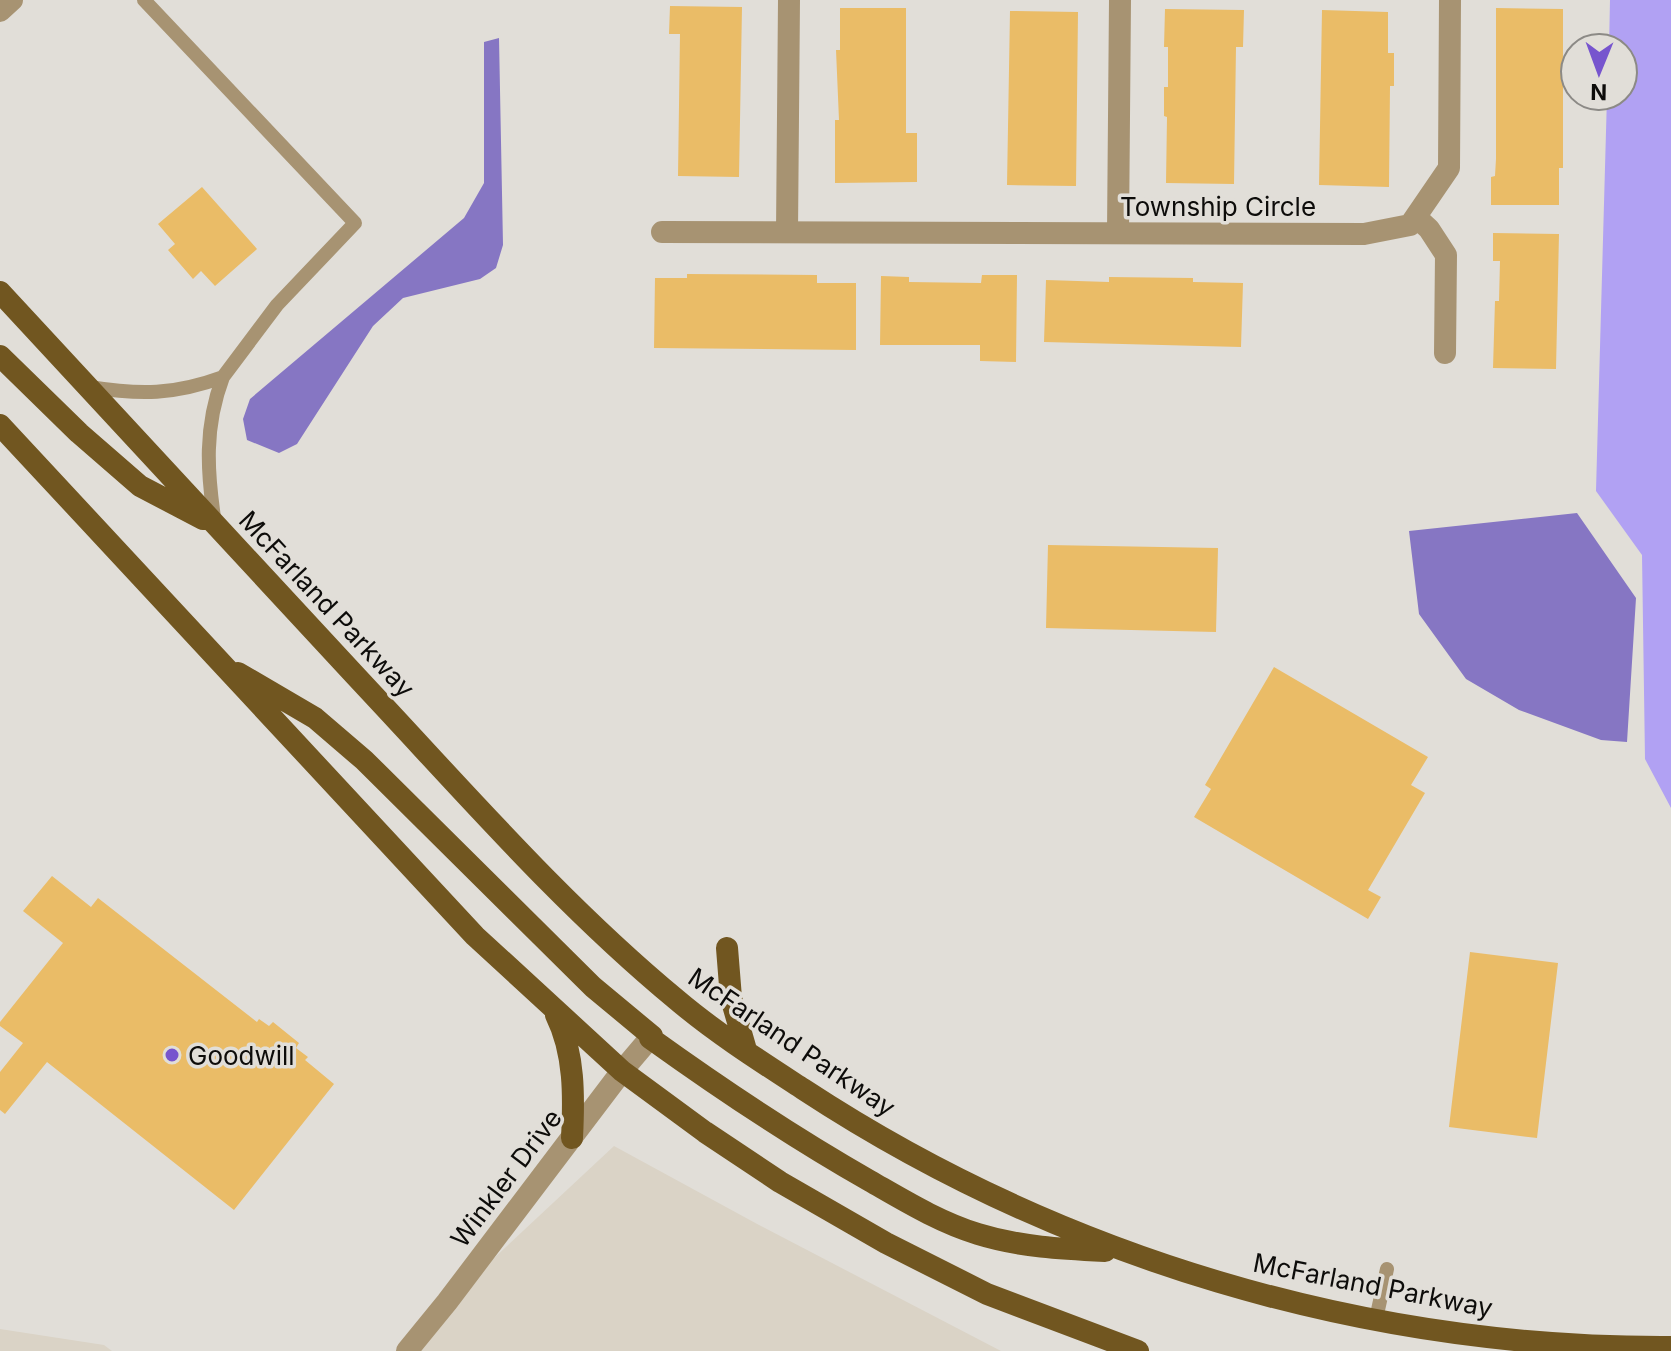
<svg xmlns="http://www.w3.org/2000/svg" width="1671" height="1351" viewBox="0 0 1671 1351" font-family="Inter,sans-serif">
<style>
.built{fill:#dad3c6}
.forest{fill:#b1a1f3}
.water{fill:#8676c3}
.building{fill:#eabc67}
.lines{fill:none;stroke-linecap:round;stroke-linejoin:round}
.service{stroke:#a79372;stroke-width:14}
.minor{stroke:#a79372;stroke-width:22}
.primary{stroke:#715620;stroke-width:22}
.poi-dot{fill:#7755ce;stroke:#e1ded8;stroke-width:3}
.labels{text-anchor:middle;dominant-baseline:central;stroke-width:7;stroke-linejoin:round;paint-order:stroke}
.street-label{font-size:26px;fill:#0d0c0a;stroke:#e1ded8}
.poi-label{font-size:26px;fill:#0d0c0a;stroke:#e1ded8;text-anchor:start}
</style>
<rect width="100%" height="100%" fill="#e1ded8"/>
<path class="built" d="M 614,1146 L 759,1225 L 1001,1351 L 409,1351 L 447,1302 Z
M 0,1329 L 104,1345 L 112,1351 L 0,1351 Z"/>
<path class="forest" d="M 1610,0 L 1671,0 L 1671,808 L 1645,759 L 1642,555 L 1596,491 L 1607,96 L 1623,96 L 1623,48 L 1609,48 Z"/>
<path class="water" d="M 499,38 L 503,245 L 496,268 L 480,279 L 403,298 L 373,326 L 297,444 L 279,453 L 247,440 L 243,419 L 250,399 L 464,218 L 484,183 L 484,42 Z
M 1577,513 L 1636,598 L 1627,742 L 1601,740 L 1519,710 L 1466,679 L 1419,614 L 1409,531 Z"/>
<path class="building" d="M 670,6 L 742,7 L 739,177 L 678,176 L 680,34 L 669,34 Z
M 840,8 L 906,8 L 906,133 L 917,133 L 917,182 L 835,183 L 835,120 L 839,120 L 836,50 L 840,50 Z
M 1496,8 L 1563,9 L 1563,168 L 1559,168 L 1559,205 L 1491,205 L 1491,177 L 1495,176 L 1496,159 Z
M 1165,9 L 1244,10 L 1243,47 L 1236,47 L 1234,184 L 1166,183 L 1167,117 L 1164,116 L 1164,87 L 1168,87 L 1168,47 L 1164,47 Z
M 1322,10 L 1388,12 L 1388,53 L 1394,53 L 1394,86 L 1390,86 L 1389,187 L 1319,185 Z
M 1010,11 L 1078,12 L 1076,186 L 1007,185 Z
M 202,187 L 257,249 L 215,286 L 201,271 L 193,279 L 168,250 L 175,244 L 158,224 Z
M 1493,233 L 1559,234 L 1556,369 L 1493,368 L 1495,301 L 1499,301 L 1500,261 L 1493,261 Z
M 687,274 L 817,275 L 817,283 L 856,283 L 856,350 L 654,348 L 655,278 L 687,278 Z
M 982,275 L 1017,275 L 1016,362 L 980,361 L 980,345 L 880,345 L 881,276 L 909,277 L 909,282 L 981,283 Z
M 1109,277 L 1193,278 L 1193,282 L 1243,283 L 1241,347 L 1044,342 L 1046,280 L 1109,282 Z
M 1048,545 L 1218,548 L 1216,632 L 1046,628 Z
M 1274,667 L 1428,757 L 1411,785 L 1425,793 L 1368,890 L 1381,897 L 1368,919 L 1194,817 L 1211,789 L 1205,785 Z
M 52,876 L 91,907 L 98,898 L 257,1022 L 259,1019 L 269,1026 L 273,1022 L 299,1043 L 296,1048 L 308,1057 L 305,1060 L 334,1084 L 234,1210 L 47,1062 L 5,1114 L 0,1110 L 0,1072 L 23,1043 L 0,1026 L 0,1022 L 63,943 L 23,911 Z
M 1470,952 L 1558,963 L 1537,1138 L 1449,1127 Z"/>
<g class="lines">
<path class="service" d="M 144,0 L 355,223 L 277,305 L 223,377
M 89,387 C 140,395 174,395 223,377 C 204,427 207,472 215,524
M 1376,1319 L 1387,1269"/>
<path class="minor" d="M 0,11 L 12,0
M 1416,217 L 1429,229 L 1446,255 L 1445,353
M 662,232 L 1364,234 L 1410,225 L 1449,168 L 1450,0
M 787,232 L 789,0
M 1118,233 L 1120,0
M 407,1351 L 447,1302 L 622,1071 L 650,1038"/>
<path class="primary" d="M 0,292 C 126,428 252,565 379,701 C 475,804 568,910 677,1000 C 716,1033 760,1061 803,1089 C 1059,1257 1365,1349 1671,1347
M 0,356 L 79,433 L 140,486 L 203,519
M 0,425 L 475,936 L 622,1071 L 705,1132 L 780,1182 L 886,1243 L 987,1294 L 1138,1351
M 238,673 L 315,718 L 364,760 L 593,987 L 652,1036
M 727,948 L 731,998 L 746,1050
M 556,1015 C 575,1053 574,1098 572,1138
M 650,1038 C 721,1089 794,1138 870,1181 C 905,1201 939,1222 978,1234 C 1020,1247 1062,1249 1105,1251"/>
</g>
<circle class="poi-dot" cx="172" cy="1055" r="8"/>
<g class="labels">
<g class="street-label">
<text x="1218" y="206">Township Circle</text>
<text transform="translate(327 604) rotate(47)">McFarland Parkway</text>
<text transform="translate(792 1042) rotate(34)">McFarland Parkway</text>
<text transform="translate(506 1178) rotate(-53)">Winkler Drive</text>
<text transform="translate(1373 1285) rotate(11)">McFarland Parkway</text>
</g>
<g class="poi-label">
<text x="188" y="1055">Goodwill</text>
</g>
</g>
<g transform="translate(1599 72) rotate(181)"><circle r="38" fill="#e1ded8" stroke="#8c8a86" stroke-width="2"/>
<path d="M0-6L14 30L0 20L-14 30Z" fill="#7755ce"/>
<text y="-12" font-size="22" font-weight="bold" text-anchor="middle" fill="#0d0c0a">N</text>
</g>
</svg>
